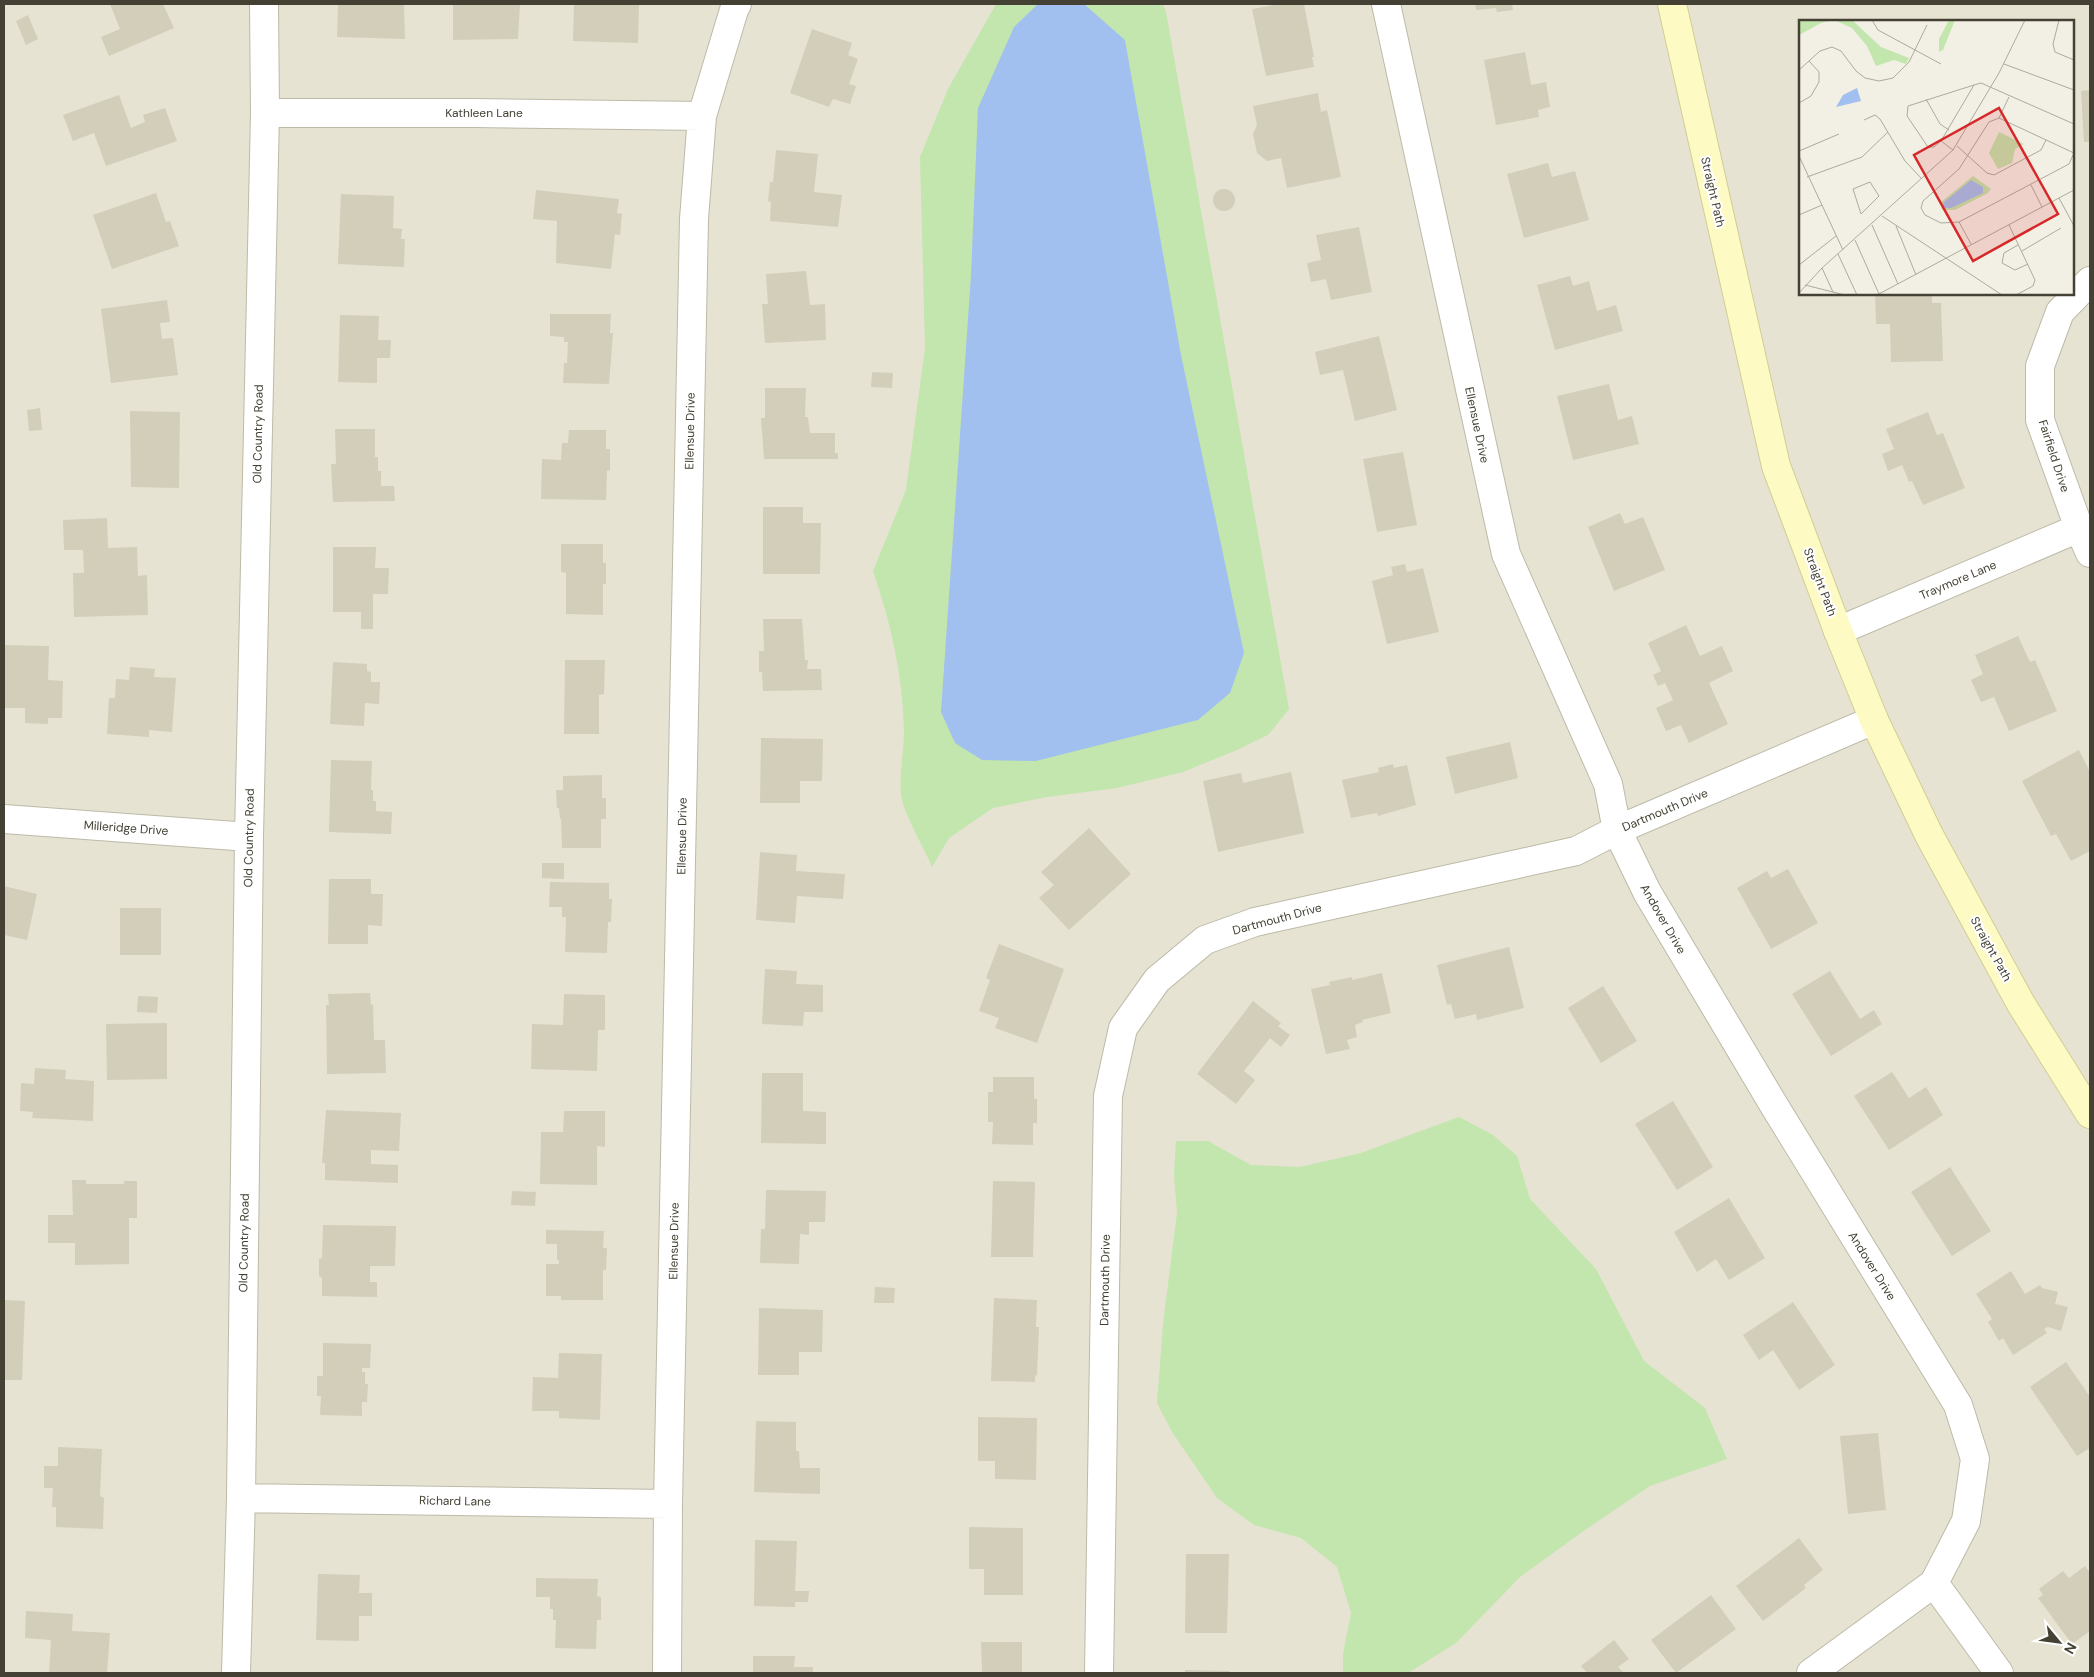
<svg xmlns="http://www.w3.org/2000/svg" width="2094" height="1677" viewBox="0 0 2094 1677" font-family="'DM Sans',sans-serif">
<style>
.residential{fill:#e6e3d3;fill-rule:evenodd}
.green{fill:#c2e6ad}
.water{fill:#a1c0ef}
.building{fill:#d3ceba}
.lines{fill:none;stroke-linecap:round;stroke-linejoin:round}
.minor-casing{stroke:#bdbaa7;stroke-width:30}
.secondary-casing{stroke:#d2cd95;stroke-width:30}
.minor{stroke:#fff;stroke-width:28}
.secondary{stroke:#fefac3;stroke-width:28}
.labels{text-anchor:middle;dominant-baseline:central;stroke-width:4;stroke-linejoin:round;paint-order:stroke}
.street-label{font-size:12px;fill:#444134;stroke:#fff}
.inset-road{fill:none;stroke:#acaa9e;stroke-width:1}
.view{fill:#d62828;fill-opacity:0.15;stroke:#d62828;stroke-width:2.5}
.inset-edge{fill:none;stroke:#444134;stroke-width:2.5}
</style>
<rect width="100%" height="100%" fill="#f2f0e5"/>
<path class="residential" d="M 4,4 L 2090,4 L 2090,1673 L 4,1673 ZM 1800,21 L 2073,21 L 2073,294 L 1800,294 Z"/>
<path class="green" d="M 996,4 L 1163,4 L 1166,12 L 1289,709 L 1268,735 L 1237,750 L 1183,772 L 1117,788 L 1047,797 L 993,808 L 949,838 L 932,867 C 924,848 909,823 903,804 C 897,781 904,755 904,732 C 903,675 891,624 873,571 L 906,490 L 925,348 L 920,157 L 948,89 Z
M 1459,1117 L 1493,1135 L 1517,1156 L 1530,1199 L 1596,1269 L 1644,1361 L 1705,1408 L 1727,1459 L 1650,1486 L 1585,1530 L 1520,1577 L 1456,1643 L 1408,1673 L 1343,1673 L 1343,1653 L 1351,1613 L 1337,1567 L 1301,1538 L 1254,1525 L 1217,1498 L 1172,1432 L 1157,1403 L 1163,1324 L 1177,1213 L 1174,1175 L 1176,1141 L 1208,1141 L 1251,1165 L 1300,1167 L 1361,1153 Z"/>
<path class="water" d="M 1038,4 L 1084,4 L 1125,40 L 1181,355 L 1244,653 L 1230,693 L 1198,720 L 1036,761 L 982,760 L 955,743 L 941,712 L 971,275 L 978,108 L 1014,27 Z"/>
<path class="building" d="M 110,4 L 163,4 L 174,28 L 109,56 L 101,37 L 120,29 Z
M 338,4 L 404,4 L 405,39 L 337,37 Z
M 453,4 L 520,4 L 518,39 L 453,40 Z
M 574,4 L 639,4 L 638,43 L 573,41 Z
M 1280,4 L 1304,4 L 1314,57 L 1312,57 L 1314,67 L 1266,76 L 1252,9 Z
M 1475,4 L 1512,4 L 1513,10 L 1497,12 L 1496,8 L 1476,10 Z
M 28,15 L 38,39 L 26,45 L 16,21 Z
M 812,29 L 852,43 L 848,55 L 858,59 L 849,84 L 856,86 L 850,104 L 833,99 L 829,107 L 790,93 Z
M 1525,52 L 1531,85 L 1546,82 L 1550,107 L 1538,110 L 1539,117 L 1496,125 L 1484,60 Z
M 2090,90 L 2090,142 L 2084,142 L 2081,91 Z
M 1318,93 L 1321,112 L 1327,110 L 1341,177 L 1287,188 L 1281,158 L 1267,161 L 1257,153 L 1253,134 L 1257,125 L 1253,106 Z
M 119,95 L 131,128 L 145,122 L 143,115 L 165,108 L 177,141 L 106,166 L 94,133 L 73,141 L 63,115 Z
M 776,150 L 818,154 L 814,192 L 842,195 L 838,227 L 770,221 L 771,202 L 768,201 L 770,182 L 773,182 Z
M 1548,163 L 1552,177 L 1575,171 L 1589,220 L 1524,238 L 1507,174 Z
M1213 200a11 11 0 1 1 22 0a11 11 0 1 1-22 0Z
M 536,190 L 619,199 L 617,213 L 622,214 L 620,235 L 615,234 L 611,269 L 556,263 L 557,221 L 533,219 Z
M 156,193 L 166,222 L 170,221 L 179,246 L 112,269 L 93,215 Z
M 341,194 L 394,196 L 393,228 L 402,229 L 401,239 L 405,239 L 404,267 L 338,264 Z
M 1359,227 L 1372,292 L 1331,300 L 1326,279 L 1311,282 L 1307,263 L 1321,260 L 1316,235 Z
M 806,271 L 810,305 L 825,304 L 826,340 L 765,343 L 762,304 L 768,304 L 766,274 Z
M 1570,276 L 1573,286 L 1589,281 L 1597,311 L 1616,305 L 1623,331 L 1555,350 L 1537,285 Z
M 1875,294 L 1932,294 L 1932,303 L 1941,303 L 1943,361 L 1891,362 L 1890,324 L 1876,324 Z
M 167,300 L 170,322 L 160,323 L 162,339 L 173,338 L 178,375 L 111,383 L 101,309 Z
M 550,314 L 611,314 L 610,333 L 613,333 L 609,384 L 563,383 L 564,363 L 567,363 L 568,342 L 564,342 L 564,337 L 550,336 Z
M 340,315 L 379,316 L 378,340 L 391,340 L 390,358 L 377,358 L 377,383 L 338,382 Z
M 1379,336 L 1397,410 L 1355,421 L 1343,370 L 1320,375 L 1315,352 Z
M 872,372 L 893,373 L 892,388 L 871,387 Z
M 1609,384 L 1618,420 L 1632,416 L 1639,444 L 1573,460 L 1557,396 Z
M 765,388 L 806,388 L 805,417 L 808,417 L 810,433 L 835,433 L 835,453 L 838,453 L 838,459 L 764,459 L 761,418 L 765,418 Z
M 40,408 L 42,430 L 29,431 L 27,410 Z
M 130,411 L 180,412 L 179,488 L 131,487 Z
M 1928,412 L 1937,435 L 1943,433 L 1965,488 L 1923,505 L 1912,481 L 1909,482 L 1902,465 L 1888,471 L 1882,454 L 1894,449 L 1886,429 Z
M 335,429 L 375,429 L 375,457 L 378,457 L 378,471 L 381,471 L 381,486 L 394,486 L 395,501 L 333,502 L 331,464 L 336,464 Z
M 569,430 L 606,430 L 606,449 L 610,449 L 610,470 L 607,471 L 606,500 L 541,499 L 542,459 L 561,460 L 562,443 L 568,443 Z
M 1403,452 L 1417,525 L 1377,532 L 1363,459 Z
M 763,507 L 803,507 L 803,523 L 821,523 L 820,574 L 763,574 Z
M 1620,513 L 1625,524 L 1643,517 L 1665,570 L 1614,591 L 1588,527 Z
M 107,518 L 108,548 L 137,547 L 138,576 L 147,575 L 148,615 L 74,617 L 73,573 L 84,573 L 83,550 L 64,550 L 63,520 Z
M 561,544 L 603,544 L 603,563 L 606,563 L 606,584 L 603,584 L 603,615 L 566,614 L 566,573 L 561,572 Z
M 333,547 L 376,547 L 375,568 L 389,568 L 388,594 L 373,594 L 373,629 L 361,629 L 361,612 L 333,612 Z
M 1405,564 L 1407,572 L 1423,568 L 1439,632 L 1387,644 L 1372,581 L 1393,575 L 1391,567 Z
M 763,619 L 802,619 L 805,660 L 808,660 L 807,669 L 821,669 L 822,690 L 763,691 L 762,672 L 759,672 L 759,651 L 764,651 Z
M 1686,625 L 1700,656 L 1722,646 L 1733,671 L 1709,683 L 1728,724 L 1689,743 L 1681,725 L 1666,731 L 1656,708 L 1673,700 L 1665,683 L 1658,686 L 1653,675 L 1661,671 L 1648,643 Z
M 2018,636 L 2030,662 L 2035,660 L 2057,711 L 2009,731 L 1994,697 L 1981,702 L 1971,680 L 1983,674 L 1975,655 Z
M 4,645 L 49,646 L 48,680 L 63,681 L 62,718 L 48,718 L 48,724 L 25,723 L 25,708 L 4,708 Z
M 565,660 L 605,660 L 604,694 L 599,695 L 599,734 L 564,734 Z
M 333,662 L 367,664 L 367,671 L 371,672 L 371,682 L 380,682 L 379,704 L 365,703 L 364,726 L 330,724 Z
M 130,667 L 155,669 L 154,677 L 176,678 L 172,732 L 149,730 L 149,737 L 107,734 L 109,698 L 115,698 L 116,679 L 129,680 Z
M 761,738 L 823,739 L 822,781 L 800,781 L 800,803 L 760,803 Z
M 1510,742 L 1518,778 L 1455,794 L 1446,757 Z
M 2079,750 L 2090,772 L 2090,851 L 2071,861 L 2056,834 L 2051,836 L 2022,781 Z
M 331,760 L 372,761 L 371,790 L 373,790 L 373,801 L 376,801 L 376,811 L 392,812 L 391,834 L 329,832 Z
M 1393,764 L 1394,768 L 1407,765 L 1416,805 L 1378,816 L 1377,813 L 1351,818 L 1342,780 L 1379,772 L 1378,768 Z
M 1291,772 L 1304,833 L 1218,852 L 1203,781 L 1241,773 L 1243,783 Z
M 602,775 L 602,798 L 606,798 L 606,819 L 601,819 L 601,848 L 562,848 L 561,819 L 560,819 L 559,808 L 557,808 L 556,790 L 563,790 L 563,776 Z
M 1089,828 L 1131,874 L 1069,930 L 1039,898 L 1054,885 L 1041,872 Z
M 760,852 L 797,855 L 796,871 L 845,874 L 843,899 L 797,896 L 795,923 L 756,920 Z
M 542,863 L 564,863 L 564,879 L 542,878 Z
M 1788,869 L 1818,923 L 1771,949 L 1737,888 L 1767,871 L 1771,878 Z
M 329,879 L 371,879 L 371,894 L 383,894 L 382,926 L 368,925 L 368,944 L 328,944 Z
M 550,882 L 609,883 L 609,899 L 612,899 L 611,922 L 608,922 L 607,953 L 565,952 L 566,917 L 562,917 L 562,907 L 549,907 Z
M 4,886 L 37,894 L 27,940 L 4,935 Z
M 120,908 L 161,908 L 161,955 L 120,955 Z
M 999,944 L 1064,969 L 1037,1043 L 995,1028 L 999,1018 L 979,1011 L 990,980 L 986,978 Z
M 1509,947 L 1524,1008 L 1477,1020 L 1476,1014 L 1455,1019 L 1451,1004 L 1447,1005 L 1437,965 Z
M 765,969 L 797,971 L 796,984 L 823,985 L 823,1012 L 804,1012 L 803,1026 L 762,1024 Z
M 1830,971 L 1860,1019 L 1874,1010 L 1882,1024 L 1831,1056 L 1792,994 Z
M 1382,973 L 1391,1013 L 1362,1020 L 1363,1022 L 1355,1025 L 1357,1037 L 1347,1040 L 1350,1049 L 1326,1054 L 1311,989 L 1330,985 L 1329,982 L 1352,977 L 1352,980 Z
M 1603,986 L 1637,1041 L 1601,1063 L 1568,1008 Z
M 370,993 L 371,1005 L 373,1004 L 374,1040 L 385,1040 L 386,1073 L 327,1074 L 326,1005 L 329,1005 L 328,994 Z
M 564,994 L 605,995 L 605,1030 L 598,1030 L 597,1071 L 531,1069 L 532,1024 L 563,1025 Z
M 138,996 L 158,997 L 157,1013 L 137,1012 Z
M 1253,1001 L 1281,1023 L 1278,1026 L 1290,1035 L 1281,1047 L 1270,1038 L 1244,1071 L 1255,1080 L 1236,1104 L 1197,1074 Z
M 167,1023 L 167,1079 L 107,1080 L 106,1024 Z
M 35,1068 L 66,1070 L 65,1079 L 94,1081 L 93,1121 L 32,1118 L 33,1112 L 20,1111 L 21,1083 L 34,1084 Z
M 1892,1072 L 1909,1098 L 1926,1087 L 1943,1115 L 1889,1150 L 1854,1096 Z
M 762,1073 L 803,1073 L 803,1111 L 826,1112 L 826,1144 L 761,1143 Z
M 993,1077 L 1034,1077 L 1034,1099 L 1037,1099 L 1037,1123 L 1033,1123 L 1033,1145 L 992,1144 L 993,1122 L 988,1122 L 988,1092 L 993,1092 Z
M 1673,1101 L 1713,1167 L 1677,1190 L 1635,1124 Z
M 326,1110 L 401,1113 L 399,1151 L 371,1150 L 371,1164 L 398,1165 L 398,1183 L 325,1180 L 325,1163 L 322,1163 Z
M 564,1111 L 605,1111 L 605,1147 L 597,1146 L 597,1185 L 540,1184 L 541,1132 L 563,1132 Z
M 1950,1167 L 1991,1231 L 1952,1256 L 1911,1192 Z
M 72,1180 L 86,1180 L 86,1184 L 124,1184 L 124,1181 L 137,1181 L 137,1218 L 129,1218 L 129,1264 L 75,1265 L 75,1243 L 48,1243 L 48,1215 L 73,1215 Z
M 993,1181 L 1035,1182 L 1033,1257 L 991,1257 Z
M 766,1190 L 826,1191 L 825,1222 L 809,1222 L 809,1235 L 800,1234 L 799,1264 L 760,1263 L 761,1229 L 765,1229 Z
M 512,1191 L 536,1192 L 535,1206 L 511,1205 Z
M 1729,1198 L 1765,1258 L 1729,1280 L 1716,1259 L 1697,1272 L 1674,1232 Z
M 323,1225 L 396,1226 L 395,1266 L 370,1266 L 370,1282 L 377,1282 L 377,1297 L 322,1296 L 322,1278 L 319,1276 L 319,1259 L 322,1258 Z
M 546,1230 L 604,1231 L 603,1248 L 607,1248 L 606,1270 L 603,1270 L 603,1300 L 561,1300 L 561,1296 L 546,1296 L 546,1264 L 559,1264 L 559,1260 L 557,1260 L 557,1244 L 546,1244 Z
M 2011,1271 L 2025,1294 L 2040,1285 L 2042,1288 L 2058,1292 L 2055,1304 L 2068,1307 L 2061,1331 L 2048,1327 L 2044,1329 L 2047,1333 L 2013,1355 L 2003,1338 L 1999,1341 L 1988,1322 L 1992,1319 L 1976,1294 Z
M 875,1287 L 895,1288 L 894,1303 L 874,1303 Z
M 994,1298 L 1037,1300 L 1036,1327 L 1039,1327 L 1037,1375 L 1035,1376 L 1035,1382 L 991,1381 Z
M 4,1300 L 25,1301 L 22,1380 L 4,1380 Z
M 1793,1302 L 1835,1365 L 1799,1390 L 1773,1350 L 1759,1360 L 1743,1335 Z
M 759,1308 L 823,1310 L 822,1352 L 799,1352 L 799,1375 L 758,1375 Z
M 323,1343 L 371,1344 L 370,1368 L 362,1368 L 362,1372 L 365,1372 L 365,1384 L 368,1384 L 367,1402 L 362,1402 L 362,1416 L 320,1415 L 321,1396 L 317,1396 L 317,1376 L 323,1376 Z
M 559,1353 L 602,1354 L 600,1420 L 559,1418 L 559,1411 L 532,1411 L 533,1377 L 558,1378 Z
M 2066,1362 L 2090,1397 L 2090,1448 L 2077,1456 L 2030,1387 Z
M 978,1417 L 1037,1418 L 1036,1480 L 995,1479 L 995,1461 L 978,1461 Z
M 756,1421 L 796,1422 L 796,1451 L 799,1451 L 800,1468 L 820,1468 L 820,1494 L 754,1492 Z
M 1878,1433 L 1886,1510 L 1848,1514 L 1840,1436 Z
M 58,1447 L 102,1449 L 100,1496 L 104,1498 L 103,1529 L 56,1527 L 56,1507 L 52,1507 L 53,1488 L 44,1488 L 44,1466 L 58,1466 Z
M 969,1527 L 1023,1528 L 1023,1595 L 984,1595 L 984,1569 L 969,1569 Z
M 1799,1538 L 1823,1570 L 1804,1585 L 1806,1588 L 1763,1621 L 1736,1586 Z
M 755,1540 L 797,1541 L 795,1591 L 809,1591 L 808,1602 L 795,1602 L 795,1607 L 754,1606 Z
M 1186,1554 L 1229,1554 L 1227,1633 L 1185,1633 Z
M 2085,1566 L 2090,1573 L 2090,1631 L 2072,1644 L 2038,1598 L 2043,1595 L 2039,1589 L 2063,1571 L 2069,1578 Z
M 318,1574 L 360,1575 L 359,1593 L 372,1593 L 372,1616 L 359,1616 L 359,1641 L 316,1640 Z
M 536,1578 L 598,1579 L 597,1596 L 601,1597 L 601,1620 L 597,1620 L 596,1649 L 555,1648 L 556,1620 L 553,1620 L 553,1609 L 550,1609 L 550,1597 L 536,1597 Z
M 1711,1595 L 1736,1629 L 1676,1673 L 1651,1640 Z
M 26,1611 L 73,1614 L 72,1631 L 110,1633 L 107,1673 L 49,1673 L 51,1640 L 25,1638 Z
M 1614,1640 L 1629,1659 L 1618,1667 L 1624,1673 L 1587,1673 L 1581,1666 Z
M 981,1642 L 1022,1642 L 1022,1673 L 982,1673 Z
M 753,1656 L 795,1656 L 794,1667 L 813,1667 L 813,1673 L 753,1673 Z
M 1185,1670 L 1230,1671 L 1230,1673 L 1185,1673 Z"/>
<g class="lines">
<defs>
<path id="minor" d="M 1386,4 L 1506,554 L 1608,784 L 1617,830 L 1647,892 L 1775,1107 L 1958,1405 L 1975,1459 L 1966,1521 L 1934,1583 L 1811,1673
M 265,113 L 474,113 L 702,116
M 2090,281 L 2060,312 L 2040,366 L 2040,420 L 2079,528 L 2090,553
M 1838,631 L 2079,528
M 4,819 L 249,837
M 241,1498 L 668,1504
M 1934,1583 L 1999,1673
M 236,1673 L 241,1498 L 249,837 L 265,113 L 264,4
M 667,1673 L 668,1504 L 694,219 L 702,116 L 734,10 L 737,4
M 1099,1673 L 1108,1096 L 1123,1028 L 1157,980 L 1205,940 L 1255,922 L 1576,851 L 1617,830 L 1874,720"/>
<path id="secondary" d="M 1672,4 L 1776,466 L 1838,631 L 1874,720 L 1929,835 L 2021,1004 L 2090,1114"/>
</defs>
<use href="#minor" class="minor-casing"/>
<use href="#secondary" class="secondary-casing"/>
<use href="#minor" class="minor"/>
<use href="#secondary" class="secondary"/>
</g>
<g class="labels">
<g class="street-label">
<text x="484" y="113">Kathleen Lane</text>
<text transform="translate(1713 192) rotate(77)">Straight Path</text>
<text transform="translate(1477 425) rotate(78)">Ellensue Drive</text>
<text transform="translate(690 431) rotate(-89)">Ellensue Drive</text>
<text transform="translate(258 434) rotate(-89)">Old Country Road</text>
<text transform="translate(2054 456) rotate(72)">Fairfield Drive</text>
<text transform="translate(1958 580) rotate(-23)">Traymore Lane</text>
<text transform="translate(1820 582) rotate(69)">Straight Path</text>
<text transform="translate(1665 810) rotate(-23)">Dartmouth Drive</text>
<text transform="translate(126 828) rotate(4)">Milleridge Drive</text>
<text transform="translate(682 836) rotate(-89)">Ellensue Drive</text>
<text transform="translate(249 838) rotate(-89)">Old Country Road</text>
<text transform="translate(1277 919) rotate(-15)">Dartmouth Drive</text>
<text transform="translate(1663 919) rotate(60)">Andover Drive</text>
<text transform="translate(1991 949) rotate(61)">Straight Path</text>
<text transform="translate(674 1241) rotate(-89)">Ellensue Drive</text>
<text transform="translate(244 1243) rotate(-89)">Old Country Road</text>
<text transform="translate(1872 1266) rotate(58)">Andover Drive</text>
<text transform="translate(1105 1280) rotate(-89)">Dartmouth Drive</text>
<text transform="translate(455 1501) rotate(1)">Richard Lane</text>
</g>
</g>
<g transform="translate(1799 20)">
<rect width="275" height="275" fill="#f2f0e5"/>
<path d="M 0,0 L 35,0 L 22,3 L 0,15 ZM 35,0 L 53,0 L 82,27 L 110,38 L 107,44 L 95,40 L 77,46 L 68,26 L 53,8 ZM 150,0 L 156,0 L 144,30 L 140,32 L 140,19 ZM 200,112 L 225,124 L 216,129 L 213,143 L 199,149 L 190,133 ZM 174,156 L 192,169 L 189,173 L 156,190 L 143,190 L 142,182 Z" fill="#c2e6ad"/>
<path d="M 58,68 L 62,81 L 37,87 L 44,75 ZM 172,160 L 184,167 L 184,173 L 152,188 L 145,188 L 144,183 Z" fill="#a1c0ef"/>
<path class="inset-road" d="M 73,0 L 79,10 L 142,44M 260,0 L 254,24 L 256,32 L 275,40M 205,44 L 275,70M 0,50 L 21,31 L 33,27 L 42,31 L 57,51 L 66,58 L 80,61 L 94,58 L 110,42 L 128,5M 175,65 L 109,86 L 108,96 L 129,127 L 135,127 L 142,121 L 175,65 L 182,63 L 275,104M 127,79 L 141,104 L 150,110M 0,83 L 12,76 L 20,62 L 20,52 L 10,41M 200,98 L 275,133 L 270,144 L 160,202 L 142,203 L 126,195 L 122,188 L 124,181 L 160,149 L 190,102 ZM 200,98 L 210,77M 65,100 L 76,95 L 81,99 L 106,141 L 123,159M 142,121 L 154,130M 158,126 L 188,153 L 195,155 L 242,130 L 247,120M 0,131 L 40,114M 0,136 L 44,230M 8,157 L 63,137 L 89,112M 71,162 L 80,176 L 62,194 L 54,169 ZM 232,165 L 243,187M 260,178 L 275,206M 0,195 L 23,185M 83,196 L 203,275M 160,202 L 172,224M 73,205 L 99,264M 210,205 L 236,260 L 234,266 L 217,275M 97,206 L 117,255M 56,220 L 80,274M 219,225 L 205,233 L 203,243 L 216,250 L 229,244M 223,231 L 262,208M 39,234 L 58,275M 0,245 L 37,216M 23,248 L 34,272M 6,265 L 46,275M 0,273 L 23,248 L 154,130 L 200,53 L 226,0M 78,275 L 275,170"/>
<path class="view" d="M 200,88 L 259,194 L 174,241 L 115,135 Z"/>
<rect width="275" height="275" class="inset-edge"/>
</g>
<rect width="2094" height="1677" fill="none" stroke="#444134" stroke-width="10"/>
<g transform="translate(2059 1642) rotate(119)" stroke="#ffffff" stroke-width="4" paint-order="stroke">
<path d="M0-4L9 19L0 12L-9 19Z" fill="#444134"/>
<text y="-8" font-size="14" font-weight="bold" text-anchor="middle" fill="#444134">N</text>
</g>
</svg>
